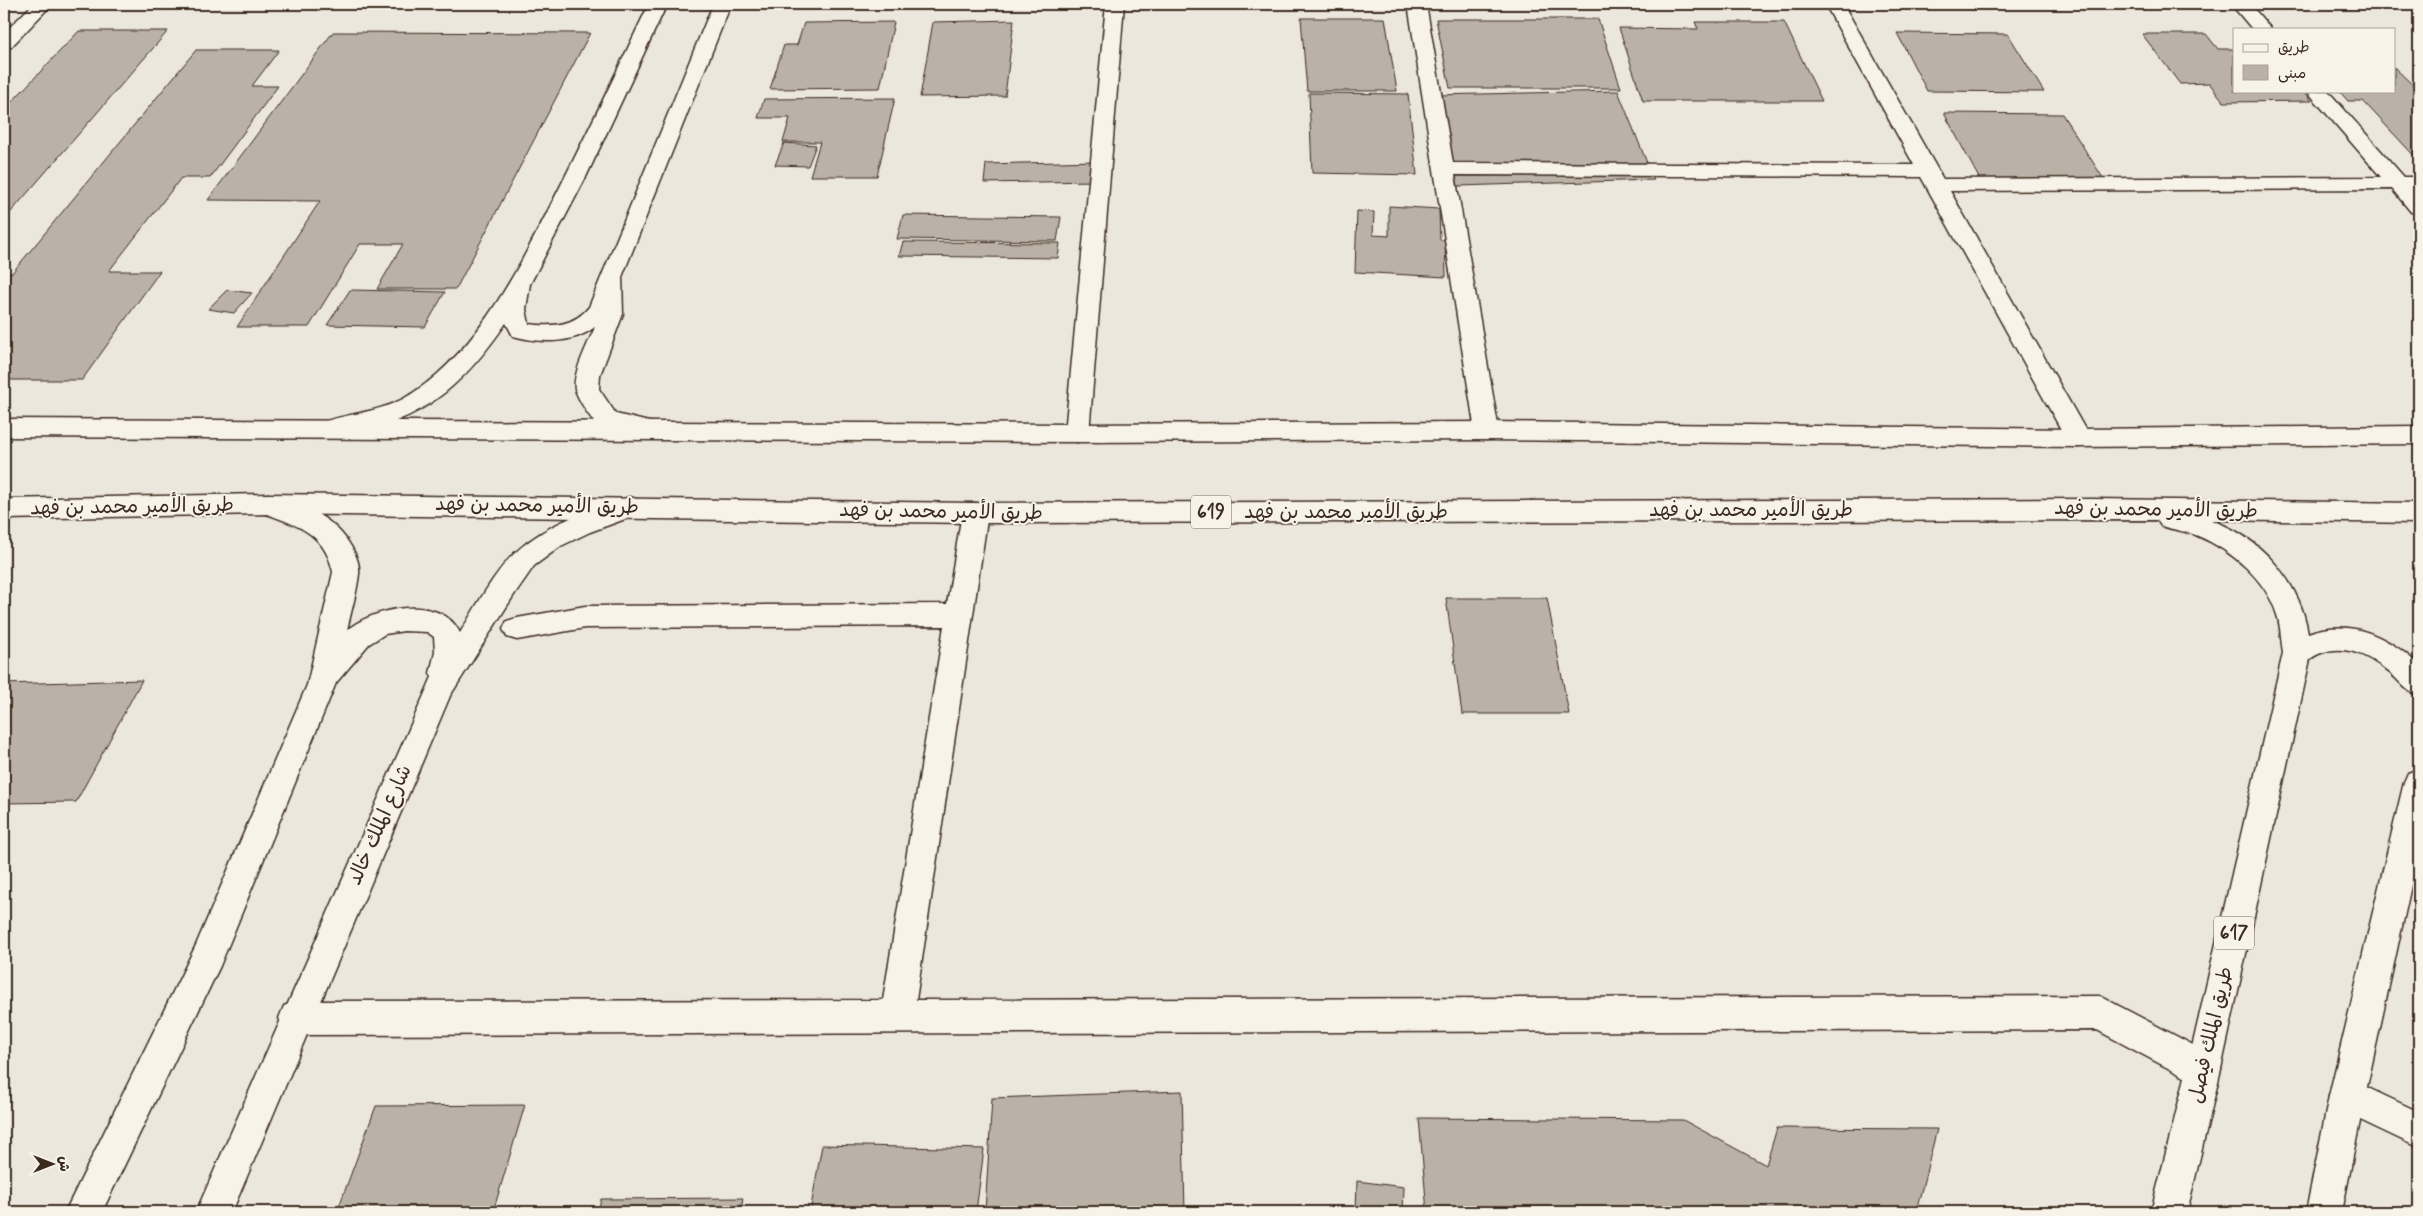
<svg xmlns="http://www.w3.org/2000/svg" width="2423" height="1216" viewBox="0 0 2423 1216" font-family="Mynerve,'Playpen Sans Arabic',sans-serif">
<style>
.building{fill:#bab2a7;stroke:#3b2a1e}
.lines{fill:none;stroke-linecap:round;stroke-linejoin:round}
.minor-casing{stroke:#3b2a1e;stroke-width:3}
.major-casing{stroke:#3b2a1e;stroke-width:3}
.highway-casing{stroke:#3b2a1e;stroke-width:3}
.minor{fill:#f7f3e8;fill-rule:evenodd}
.major{fill:#f7f3e8;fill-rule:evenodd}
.highway{fill:#f7f3e8;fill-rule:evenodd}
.labels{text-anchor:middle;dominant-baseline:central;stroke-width:4;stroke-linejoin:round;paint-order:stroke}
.shield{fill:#f7f3e8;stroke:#73665b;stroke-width:1}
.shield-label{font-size:19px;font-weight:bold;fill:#3b2a1e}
.street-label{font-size:20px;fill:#3b2a1e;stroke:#f7f3e8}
</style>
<rect width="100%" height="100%" fill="#ece7dc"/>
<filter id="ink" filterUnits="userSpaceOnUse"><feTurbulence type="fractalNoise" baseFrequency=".02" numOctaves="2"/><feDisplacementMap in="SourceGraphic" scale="10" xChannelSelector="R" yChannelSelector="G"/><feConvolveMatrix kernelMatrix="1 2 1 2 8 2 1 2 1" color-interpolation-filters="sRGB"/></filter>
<g filter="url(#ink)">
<path class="building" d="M 1301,18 L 1385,18 L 1397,91 L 1307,91 Z
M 1436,19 L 1598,19 L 1621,88 L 1450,88 Z
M 1014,20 L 1005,96 L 920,97 L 933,22 Z
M 894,22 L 880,88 L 770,89 L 784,45 L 797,45 L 804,23 Z
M 1695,22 L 1784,22 L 1822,101 L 1643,101 L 1619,28 L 1698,29 Z
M 79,31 L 168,31 L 4,220 L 4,110 Z
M 333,32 L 590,33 L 456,289 L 377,289 L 403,244 L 360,244 L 309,327 L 237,327 L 320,201 L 208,200 Z
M 1897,33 L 2008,34 L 2044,92 L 1927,91 Z
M 2142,34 L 2206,34 L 2218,49 L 2234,49 L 2234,91 L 2304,91 L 2312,101 L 2224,102 L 2209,83 L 2180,84 Z
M 196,50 L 279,50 L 252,86 L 278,86 L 210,178 L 181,178 L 109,271 L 160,271 L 82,380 L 4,380 L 4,273 L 12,273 Z
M 2394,67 L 2419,91 L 2419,161 L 2363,101 L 2348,101 L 2339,91 L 2394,91 Z
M 1618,91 L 1654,180 L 1458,186 L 1434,95 Z
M 1309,93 L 1408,94 L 1417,175 L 1312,173 Z
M 895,98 L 877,176 L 810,176 L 820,142 L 783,142 L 790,118 L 758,118 L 764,99 Z
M 1944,113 L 2062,114 L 2105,181 L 1980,180 Z
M 784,143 L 816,145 L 808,166 L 775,165 Z
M 1096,161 L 1096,181 L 984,183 L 986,164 Z
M 1389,206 L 1439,209 L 1440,240 L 1445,240 L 1446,277 L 1355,272 L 1357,211 L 1374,212 L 1373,235 L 1389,236 Z
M 903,215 L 1061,217 L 1057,241 L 897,239 Z
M 903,242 L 1060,243 L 1058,258 L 899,256 Z
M 227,290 L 252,293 L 234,313 L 208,309 Z
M 350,290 L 445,292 L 425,327 L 327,325 Z
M 1446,598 L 1547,598 L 1569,714 L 1462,714 Z
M 142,680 L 76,802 L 4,803 L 4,684 Z
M 1182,1091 L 1185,1212 L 985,1212 L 992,1098 Z
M 525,1105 L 493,1212 L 337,1212 L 376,1106 Z
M 1419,1118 L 1683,1120 L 1766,1165 L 1777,1128 L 1937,1129 L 1916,1212 L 1427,1212 Z
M 822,1145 L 984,1149 L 976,1212 L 810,1212 Z
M 1357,1181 L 1404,1187 L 1403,1212 L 1356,1212 Z
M 743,1198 L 741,1212 L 598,1212 L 601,1199 Z"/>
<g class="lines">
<defs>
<path id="minor" d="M 33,4 L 52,4 L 11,47 L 4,49 L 4,33 Z
M 1106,4 L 1124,4 L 1089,433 L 1086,439 L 1077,442 L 1068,439 L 1065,433 Z
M 1408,4 L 1426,4 L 1453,163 L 1914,165 L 1825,4 L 1843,4 L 1943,179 L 2381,177 L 2307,91 L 2328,91 L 2404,177 L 2419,177 L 2419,189 L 2415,189 L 2419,194 L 2419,214 L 2411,212 L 2392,189 L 1950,191 L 2090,438 L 2087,444 L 2078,447 L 2069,444 L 1921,177 L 1455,175 L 1499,431 L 1496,437 L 1487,440 L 1478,437 L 1475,431 Z
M 2231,4 L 2250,4 L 2271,29 L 2252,29 Z
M 975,503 L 984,506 L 988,513 L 916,1000 L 2100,996 L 2216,1057 L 2221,1069 L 2216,1081 L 2204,1086 L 2192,1081 L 2097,1030 L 296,1035 L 284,1030 L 279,1018 L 284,1006 L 296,1001 L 883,1000 L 944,626 L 585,628 L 517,640 L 507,637 L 503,629 L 507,621 L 517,618 L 585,606 L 947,604 L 962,513 L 966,506 Z
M 2347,1078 L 2419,1112 L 2419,1148 L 2335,1108 L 2329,1096 L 2335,1084 Z"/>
<path id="major" d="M 649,4 L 667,4 L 586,177 L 530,284 L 526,309 L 529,324 C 552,327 574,326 589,307 L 713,4 L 731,4 L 622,277 L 623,314 L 600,375 L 599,389 L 616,414 L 657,424 L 660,430 L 657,436 C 645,440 612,434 600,428 C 593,423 577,398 575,389 C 572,374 589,342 595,327 C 572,345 539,343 513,336 L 506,323 C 469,377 430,416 364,431 C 351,433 339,437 326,433 L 323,427 L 326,421 C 352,413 378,412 403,399 C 478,357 523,259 561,185 C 591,125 620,65 649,4 Z
M 268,494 C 303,505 337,517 354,552 C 357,558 360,567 359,574 C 357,592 351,612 347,630 C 375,607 441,593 460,633 C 475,609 496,569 517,551 C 548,523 591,509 630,497 L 639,500 L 643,507 L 639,514 L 590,532 L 561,546 L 534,566 L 514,595 L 450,696 L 232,1212 L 196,1212 L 432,677 L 430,673 L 435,652 L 434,637 L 427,632 L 404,631 L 385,634 L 369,644 L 336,683 L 220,966 L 102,1212 L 65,1212 L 196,945 L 307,685 L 333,572 C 324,530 294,525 259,511 L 255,504 L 259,497 Z"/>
<path id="highway" d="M 4,419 L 1077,424 L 1487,422 L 2078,429 L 2419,426 L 2419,444 L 2078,447 L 1487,440 L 1077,442 L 4,437 Z
M 268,494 L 975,503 L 2093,499 L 2419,503 L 2419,523 L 2211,520 C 2260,537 2300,581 2308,633 C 2351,618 2387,636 2419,665 L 2419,696 C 2406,692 2400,681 2390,673 C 2367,653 2337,640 2310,659 L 2221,1069 L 2187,1212 L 2151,1212 L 2187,1069 L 2283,653 C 2281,641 2281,627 2277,615 C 2266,579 2231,550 2198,536 C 2186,531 2173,530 2161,526 L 2157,520 L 975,523 L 268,514 L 4,519 L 4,499 Z
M 2419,769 L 2419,849 L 2365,1096 L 2342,1212 L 2306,1212 L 2329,1096 L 2404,782 L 2408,773 Z"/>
</defs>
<use href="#minor" class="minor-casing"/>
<use href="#major" class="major-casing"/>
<use href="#highway" class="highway-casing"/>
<use href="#minor" class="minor"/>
<use href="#major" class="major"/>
<use href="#highway" class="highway"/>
</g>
</g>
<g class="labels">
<g class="shield">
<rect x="1191" y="495.5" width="40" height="33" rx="4"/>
<rect x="2214" y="916.5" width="40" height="33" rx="4"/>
</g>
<g class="shield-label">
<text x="1211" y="512">619</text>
<text x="2234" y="933">617</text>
</g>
<g class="street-label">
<text transform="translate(537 506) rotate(1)">طريق الأمير محمد بن فهد</text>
<text transform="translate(132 507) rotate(-1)">طريق الأمير محمد بن فهد</text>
<text x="1751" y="510">طريق الأمير محمد بن فهد</text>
<text transform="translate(2156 510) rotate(1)">طريق الأمير محمد بن فهد</text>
<text transform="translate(941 512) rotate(1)">طريق الأمير محمد بن فهد</text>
<text x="1346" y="512">طريق الأمير محمد بن فهد</text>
<text transform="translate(380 825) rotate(-66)">شارع الملك خالد</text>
<text transform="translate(2211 1035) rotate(-77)">طريق الملك فيصل</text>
</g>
</g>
<rect width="2423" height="1216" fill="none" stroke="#f7f3e8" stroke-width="20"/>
<rect x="10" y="10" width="2403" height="1196" fill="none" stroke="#3b2a1e" stroke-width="2" filter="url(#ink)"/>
<rect x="2233" y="28" width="162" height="65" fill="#f7f3e8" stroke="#aca397"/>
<rect x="2243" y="44" width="25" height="8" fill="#f7f3e8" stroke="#aca397"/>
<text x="2278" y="52" font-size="15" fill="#3b2a1e">طريق</text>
<rect x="2243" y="65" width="25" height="15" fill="#bab2a7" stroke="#aca397"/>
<text x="2278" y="78" font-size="15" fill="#3b2a1e">مبنى</text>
<g transform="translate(52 1164) rotate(90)" stroke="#f7f3e8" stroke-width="4" paint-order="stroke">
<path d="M0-4L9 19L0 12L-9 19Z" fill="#3b2a1e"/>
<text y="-8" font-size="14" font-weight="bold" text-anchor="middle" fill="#3b2a1e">ش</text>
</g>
</svg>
